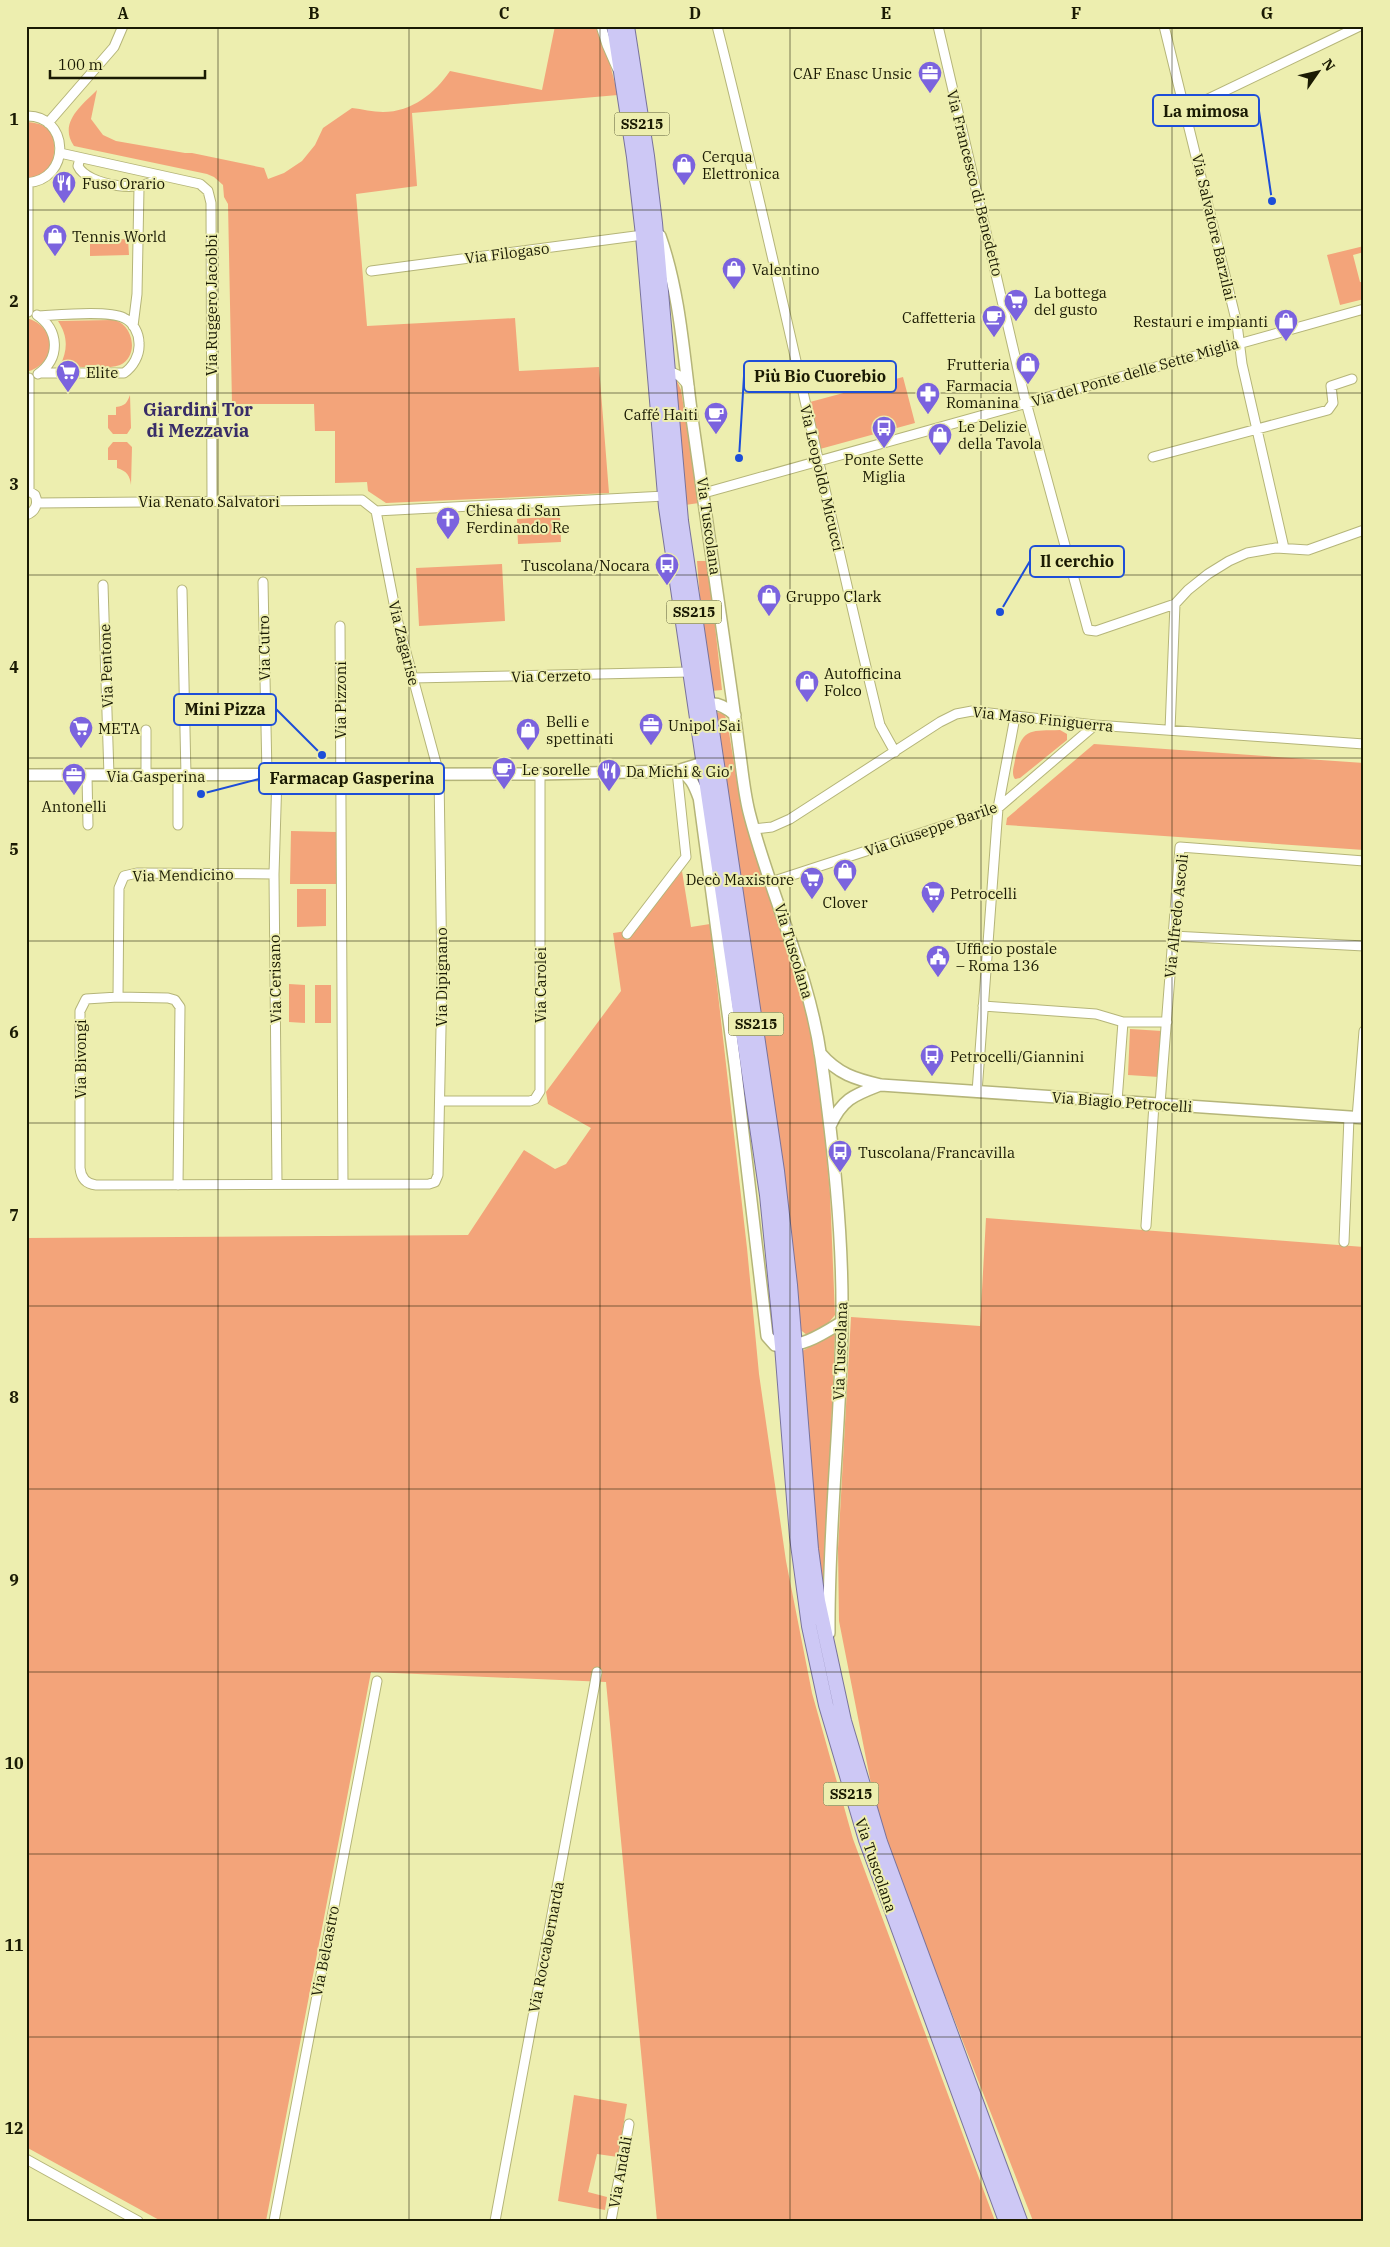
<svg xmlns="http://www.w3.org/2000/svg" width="1390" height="2247" viewBox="0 0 1390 2247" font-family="'IBM Plex Serif',serif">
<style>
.green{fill:#f3a47a}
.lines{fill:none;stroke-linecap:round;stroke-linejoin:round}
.minor-casing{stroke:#b5b579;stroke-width:11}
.tertiary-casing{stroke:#b5b579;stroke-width:14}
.primary-casing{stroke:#79739c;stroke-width:16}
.minor{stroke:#fff;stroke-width:9}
.tertiary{stroke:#fff;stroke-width:11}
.primary{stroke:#cdc8f5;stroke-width:14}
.grid{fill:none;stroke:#1a1a03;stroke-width:1;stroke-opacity:0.55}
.labels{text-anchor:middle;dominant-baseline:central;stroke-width:4;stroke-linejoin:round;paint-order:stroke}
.shield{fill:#edeeaf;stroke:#595a37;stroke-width:1}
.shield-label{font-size:14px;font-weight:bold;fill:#1a1a03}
.poi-label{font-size:15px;fill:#1a1a03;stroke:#edeeaf;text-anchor:start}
.street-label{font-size:15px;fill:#1a1a03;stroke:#edeeaf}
.quarter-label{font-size:18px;font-weight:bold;fill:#382c68;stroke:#edeeaf}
.leader{fill:none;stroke:#1d4ed8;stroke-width:2}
.callout-dot{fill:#1d4ed8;stroke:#edeeaf;stroke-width:2}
.callout{fill:#edeeaf;stroke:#1d4ed8;stroke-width:2}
.callout-label{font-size:16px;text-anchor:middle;font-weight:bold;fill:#1a1a03}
.neatline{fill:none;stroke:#1a1a03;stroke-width:2}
.grid-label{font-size:16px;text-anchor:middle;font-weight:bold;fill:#1a1a03}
</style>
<rect width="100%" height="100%" fill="#edeeaf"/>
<path class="green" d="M 555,26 L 600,26 L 618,95 L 412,113 L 417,186 L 356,194 L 367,326 L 515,318 L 519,371 L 599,367 L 609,493 L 386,503 L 368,491 L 367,482 L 335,483 L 335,431 L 315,431 L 314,404 L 232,404 L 228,204 L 224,197 L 223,185 L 214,177 L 207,174 L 74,146 C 58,123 82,105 97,90 L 91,119 L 103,135 L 116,141 L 185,153 L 192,153 L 264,168 L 268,179 L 284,173 L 302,161 L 315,145 L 323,128 L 352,108 C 362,109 373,112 383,112 C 412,112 435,93 450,71 L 542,90 Z
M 26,122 C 56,123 57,142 52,166 L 37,178 L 26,178 Z
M 128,239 L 129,255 L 90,256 L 90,240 Z
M 1364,246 L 1364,252 L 1353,255 L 1360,282 L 1364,282 L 1364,299 L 1340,305 L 1327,255 Z
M 26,318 C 58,326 58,364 26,372 Z
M 113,320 C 133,323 140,356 120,365 C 106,370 76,366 60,366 C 68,350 68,336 58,321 Z
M 903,377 L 915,423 L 820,449 L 810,402 Z
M 673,379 L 677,381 L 681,390 L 699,503 L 685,505 Z
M 130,395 L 131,428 L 127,434 L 113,434 L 108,428 L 108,415 L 116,415 L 116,407 C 125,406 127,403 130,395 Z
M 113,442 L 127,442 L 132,447 L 131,485 C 130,476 127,471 117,468 L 117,460 L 108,460 L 108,448 Z
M 560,516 L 561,542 L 518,544 L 517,519 Z
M 697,561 L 708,561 L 722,690 L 711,691 L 702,623 Z
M 502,564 L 505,621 L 419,626 L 416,568 Z
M 713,711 L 724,714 L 727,720 L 741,806 L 808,1017 L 814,1052 L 821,1094 L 830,1193 L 835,1315 L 825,1327 L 807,1335 L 798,1328 Z
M 1060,730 L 1067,734 L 1067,740 L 1020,778 L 1015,779 C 1011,773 1014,767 1015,760 C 1022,727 1031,731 1060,730 Z
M 1094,744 L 1364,763 L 1364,850 L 1006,825 L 1007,818 Z
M 291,831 L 336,832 L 336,884 L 290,884 Z
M 682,871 L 691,927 L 710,924 L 747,1248 L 759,1374 L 786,1561 L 812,1693 L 853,1839 L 995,2221 L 657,2221 L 606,1682 L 371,1672 L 266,2221 L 161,2221 L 26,2147 L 26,1238 L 468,1235 L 524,1150 L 555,1169 L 566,1164 L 591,1128 L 548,1104 L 546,1092 L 621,991 L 613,933 L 634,930 Z
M 297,889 L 326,889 L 326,926 L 297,927 Z
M 289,984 L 305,985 L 305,1023 L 289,1022 Z
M 315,985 L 331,985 L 331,1023 L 315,1023 Z
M 1130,1029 L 1162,1031 L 1159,1077 L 1128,1075 Z
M 986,1218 L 1364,1247 L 1364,2221 L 1033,2221 L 883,1837 L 874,1799 L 839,1621 L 838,1549 L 851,1317 L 980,1326 Z
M 835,1334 L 825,1577 L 823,1581 L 819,1575 L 800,1352 Z
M 574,2095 L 627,2104 L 618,2157 L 597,2154 L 588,2192 L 607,2197 L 605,2210 L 558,2201 Z"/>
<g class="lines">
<defs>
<path id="minor" d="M 601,26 L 607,45 L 617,68
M 717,26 C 776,258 823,492 880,725 L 895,752
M 938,26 L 1024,395 L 1088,630 L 1096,631 L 1175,604 L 1188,590 L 1208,574 L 1229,561 L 1247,553 L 1276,548 L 1308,550 L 1364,530
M 1164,26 L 1237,324 L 1242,364 L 1284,548
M 1185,110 L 1360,26
M 26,116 C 69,114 73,180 26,183
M 48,123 L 114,47 L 123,26
M 60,153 L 200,184 L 208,191 L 211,203 L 212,501
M 80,158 L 78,166 C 86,185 147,196 159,175
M 371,271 L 643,235
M 28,312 L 28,183
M 37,315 C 59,330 61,358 38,374
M 38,316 C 58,315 108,310 124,318 C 133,322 139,333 139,343 C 140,355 133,367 124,373 L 40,373
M 133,326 L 137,294 L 139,188
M 663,374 C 676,369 682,378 689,387
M 29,378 L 29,490
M 1153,457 L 1328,410 L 1333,403 L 1331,386 L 1352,379
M 26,489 L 35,495 C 39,504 35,512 26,515
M 704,493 L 1364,309
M 37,503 L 362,500 L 376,511
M 376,511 L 665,496
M 263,582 L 267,774
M 103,585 L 109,776
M 182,590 L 186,776
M 340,626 L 343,1184
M 412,678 L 689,672
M 1170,730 L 1175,604
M 277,775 L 274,874 L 277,1184
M 87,776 L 88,825
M 146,776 L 146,730
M 178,825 L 178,776
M 754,829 L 772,827 L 790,819 L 940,722 L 956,714 L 972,711 L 1095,725 L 1364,744
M 771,882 L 998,808 L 1095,725
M 627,934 L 686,857 L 677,771
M 1173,936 L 1364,946
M 118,997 L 119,888 L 124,876 L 137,873 L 274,874
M 983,1006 L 1096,1014 L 1123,1022
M 977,1092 L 998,808 L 1015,717
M 440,1101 L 530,1101 L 535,1099 L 540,1091 L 540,774
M 1117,1101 L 1123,1022 L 1167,1022
M 1160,1104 L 1180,847 L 1364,861
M 1357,1118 L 1364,1031
M 178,1185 L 180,1007 L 175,1000 L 168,998 L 118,997 L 86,999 L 80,1011 L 80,1168 C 81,1178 86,1184 96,1185 L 429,1184 L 435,1182 L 438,1175 L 442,980 L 439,774 L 397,619 L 376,511
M 1146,1226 L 1154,1104
M 1344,1242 L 1349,1117
M 26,2159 L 138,2221
M 274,2221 L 377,1681
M 495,2221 L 597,1672
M 611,2221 L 629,2124"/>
<path id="tertiary" d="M 660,236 C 681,296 684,362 693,425 C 709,537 726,650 741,763 C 743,779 745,796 749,812 C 770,895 809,972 821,1058 C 833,1144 843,1233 842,1320 C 841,1424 828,1528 829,1633
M 701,707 C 713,700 725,706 735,715
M 677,771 C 692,774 696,790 701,803
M 26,775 L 540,774 L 677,771 L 703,763
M 699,796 L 735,1065 L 767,1336 L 775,1345 C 800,1349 821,1335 842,1322
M 820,1053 C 838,1074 855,1079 881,1085 L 1364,1118
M 830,1126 C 842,1099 854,1095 880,1085"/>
<path id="primary" d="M 614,26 L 634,157 L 643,235 L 666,507 L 767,1195 L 782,1346 L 797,1537 L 809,1626 L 826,1705 L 866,1840 L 1006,2221
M 627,26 L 647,156 L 655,223 L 681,521 L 777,1171 L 790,1285 L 811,1549 L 818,1601 L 844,1721 L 880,1842 L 1020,2221"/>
</defs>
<use href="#minor" class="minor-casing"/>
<use href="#tertiary" class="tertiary-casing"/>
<use href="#primary" class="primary-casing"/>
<use href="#minor" class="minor"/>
<use href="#tertiary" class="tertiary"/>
<use href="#primary" class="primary"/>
</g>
<path class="grid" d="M 218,26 L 218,2221M 409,26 L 409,2221M 600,26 L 600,2221M 790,26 L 790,2221M 981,26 L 981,2221M 1172,26 L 1172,2221M 26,210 L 1364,210M 26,393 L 1364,393M 26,575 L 1364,575M 26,758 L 1364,758M 26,941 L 1364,941M 26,1123 L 1364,1123M 26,1306 L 1364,1306M 26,1489 L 1364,1489M 26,1672 L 1364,1672M 26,1854 L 1364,1854M 26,2037 L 1364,2037"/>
<defs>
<symbol id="office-pin" viewBox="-11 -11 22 30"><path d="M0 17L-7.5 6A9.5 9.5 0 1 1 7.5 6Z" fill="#7b63de" stroke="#edeeaf"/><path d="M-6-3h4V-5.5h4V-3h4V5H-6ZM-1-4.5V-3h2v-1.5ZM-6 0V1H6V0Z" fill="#fff"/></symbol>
<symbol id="shop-pin" viewBox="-11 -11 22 30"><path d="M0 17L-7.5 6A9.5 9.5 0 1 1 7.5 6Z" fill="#7b63de" stroke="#edeeaf"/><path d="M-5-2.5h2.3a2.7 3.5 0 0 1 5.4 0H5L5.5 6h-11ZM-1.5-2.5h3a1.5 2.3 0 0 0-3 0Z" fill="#fff"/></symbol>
<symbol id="restaurant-pin" viewBox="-11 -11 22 30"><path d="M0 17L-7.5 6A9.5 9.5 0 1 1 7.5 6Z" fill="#7b63de" stroke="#edeeaf"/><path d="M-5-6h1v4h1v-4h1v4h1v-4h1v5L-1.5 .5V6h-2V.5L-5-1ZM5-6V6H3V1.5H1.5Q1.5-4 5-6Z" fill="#fff"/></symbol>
<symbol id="supermarket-pin" viewBox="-11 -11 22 30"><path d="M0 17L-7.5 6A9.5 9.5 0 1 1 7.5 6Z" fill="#7b63de" stroke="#edeeaf"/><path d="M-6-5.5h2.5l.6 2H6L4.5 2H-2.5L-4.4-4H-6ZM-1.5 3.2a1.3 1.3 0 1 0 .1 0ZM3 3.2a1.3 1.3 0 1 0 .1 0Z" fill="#fff"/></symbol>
<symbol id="cafe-pin" viewBox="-11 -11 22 30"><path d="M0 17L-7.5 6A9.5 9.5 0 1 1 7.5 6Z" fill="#7b63de" stroke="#edeeaf"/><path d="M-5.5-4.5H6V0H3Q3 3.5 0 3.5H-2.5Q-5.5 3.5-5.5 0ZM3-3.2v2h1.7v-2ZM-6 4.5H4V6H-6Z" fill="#fff"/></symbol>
<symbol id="pharmacy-pin" viewBox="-11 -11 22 30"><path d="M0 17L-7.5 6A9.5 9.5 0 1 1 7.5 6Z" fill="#7b63de" stroke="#edeeaf"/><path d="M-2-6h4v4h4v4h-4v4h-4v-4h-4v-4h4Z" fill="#fff"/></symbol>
<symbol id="bus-pin" viewBox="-11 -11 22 30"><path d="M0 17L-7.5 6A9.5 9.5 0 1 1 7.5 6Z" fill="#7b63de" stroke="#edeeaf"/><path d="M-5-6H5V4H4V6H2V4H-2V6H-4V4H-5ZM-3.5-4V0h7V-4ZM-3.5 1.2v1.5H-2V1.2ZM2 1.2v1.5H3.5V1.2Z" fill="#fff"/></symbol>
<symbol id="church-pin" viewBox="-11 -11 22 30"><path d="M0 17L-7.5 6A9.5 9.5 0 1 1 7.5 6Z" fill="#7b63de" stroke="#edeeaf"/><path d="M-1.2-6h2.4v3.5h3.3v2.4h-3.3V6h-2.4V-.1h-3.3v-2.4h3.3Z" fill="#fff"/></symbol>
<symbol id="civic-pin" viewBox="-11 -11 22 30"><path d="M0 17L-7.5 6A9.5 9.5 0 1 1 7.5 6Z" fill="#7b63de" stroke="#edeeaf"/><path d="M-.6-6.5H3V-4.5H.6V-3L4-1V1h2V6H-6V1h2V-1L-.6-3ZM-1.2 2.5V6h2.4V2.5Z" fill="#fff"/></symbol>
</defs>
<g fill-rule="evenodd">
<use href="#office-pin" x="916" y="59" width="28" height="38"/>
<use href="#shop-pin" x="670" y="151" width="28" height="38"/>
<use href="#restaurant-pin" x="50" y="169" width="28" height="38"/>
<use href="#shop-pin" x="41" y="222" width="28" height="38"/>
<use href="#shop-pin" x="720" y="255" width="28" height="38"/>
<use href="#supermarket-pin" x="1002" y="287" width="28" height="38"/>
<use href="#cafe-pin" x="980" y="303" width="28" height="38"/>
<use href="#shop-pin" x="1272" y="307" width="28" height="38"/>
<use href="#shop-pin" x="1014" y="350" width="28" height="38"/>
<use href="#supermarket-pin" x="54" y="358" width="28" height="38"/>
<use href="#pharmacy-pin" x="914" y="380" width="28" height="38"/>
<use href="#cafe-pin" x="702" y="400" width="28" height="38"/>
<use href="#bus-pin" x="870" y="414" width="28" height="38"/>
<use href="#shop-pin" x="926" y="421" width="28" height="38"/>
<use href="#church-pin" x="434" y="505" width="28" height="38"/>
<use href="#bus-pin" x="653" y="551" width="28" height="38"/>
<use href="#shop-pin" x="755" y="582" width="28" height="38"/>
<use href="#shop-pin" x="793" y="668" width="28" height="38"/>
<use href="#office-pin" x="637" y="711" width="28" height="38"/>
<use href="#supermarket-pin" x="67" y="714" width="28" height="38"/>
<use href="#shop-pin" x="514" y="716" width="28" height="38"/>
<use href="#cafe-pin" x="490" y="755" width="28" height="38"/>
<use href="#restaurant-pin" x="595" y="757" width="28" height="38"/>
<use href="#office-pin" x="60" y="761" width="28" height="38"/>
<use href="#shop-pin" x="831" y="857" width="28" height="38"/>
<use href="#supermarket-pin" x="798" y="865" width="28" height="38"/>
<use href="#supermarket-pin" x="919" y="879" width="28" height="38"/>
<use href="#civic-pin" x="924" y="943" width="28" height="38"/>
<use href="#bus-pin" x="918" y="1042" width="28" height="38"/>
<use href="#bus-pin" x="826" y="1138" width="28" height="38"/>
</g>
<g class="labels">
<g class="shield">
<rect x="614.5" y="112.5" width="55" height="23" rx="4"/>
<rect x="666.5" y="600.5" width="55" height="23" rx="4"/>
<rect x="728.5" y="1012.5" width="55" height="23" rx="4"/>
<rect x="823.5" y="1782.5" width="55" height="23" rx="4"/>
</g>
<g class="shield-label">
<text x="642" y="124">SS215</text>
<text x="694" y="612">SS215</text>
<text x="756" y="1024">SS215</text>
<text x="851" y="1794">SS215</text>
</g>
<g class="poi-label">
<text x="912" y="73" text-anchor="end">CAF Enasc Unsic</text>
<text x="702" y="156">Cerqua<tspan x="702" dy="17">Elettronica</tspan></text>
<text x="82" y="183">Fuso Orario</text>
<text x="72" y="236">Tennis World</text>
<text x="752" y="269">Valentino</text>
<text x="1034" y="292">La bottega<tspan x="1034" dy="17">del gusto</tspan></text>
<text x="976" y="317" text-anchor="end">Caffetteria</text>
<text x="1268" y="321" text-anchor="end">Restauri e impianti</text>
<text x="1010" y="364" text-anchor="end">Frutteria</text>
<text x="86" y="372">Elite</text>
<text x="946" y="385">Farmacia<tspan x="946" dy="17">Romanina</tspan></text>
<text x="698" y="414" text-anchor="end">Caffé Haiti</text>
<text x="958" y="426">Le Delizie<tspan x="958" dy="17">della Tavola</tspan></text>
<text x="884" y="459" text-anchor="middle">Ponte Sette<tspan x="884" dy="17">Miglia</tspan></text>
<text x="466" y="510">Chiesa di San<tspan x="466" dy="17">Ferdinando Re</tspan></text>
<text x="650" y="565" text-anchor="end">Tuscolana/Nocara</text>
<text x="786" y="596">Gruppo Clark</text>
<text x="824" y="673">Autofficina<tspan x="824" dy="17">Folco</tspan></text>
<text x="546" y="721">Belli e<tspan x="546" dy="17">spettinati</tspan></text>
<text x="668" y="725">Unipol Sai</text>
<text x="98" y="728">META</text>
<text x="522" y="769">Le sorelle</text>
<text x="626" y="771">Da Michi &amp; Gio'</text>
<text x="74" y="806" text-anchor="middle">Antonelli</text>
<text x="794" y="879" text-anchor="end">Decò Maxistore</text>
<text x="950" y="893">Petrocelli</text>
<text x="845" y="902" text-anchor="middle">Clover</text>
<text x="956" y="948">Ufficio postale<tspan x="956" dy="17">– Roma 136</tspan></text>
<text x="950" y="1056">Petrocelli/Giannini</text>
<text x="858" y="1152">Tuscolana/Francavilla</text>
</g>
<g class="street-label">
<text transform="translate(975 183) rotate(76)">Via Francesco di Benedetto</text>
<text transform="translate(1214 227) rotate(77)">Via Salvatore Barzilai</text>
<text transform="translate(507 253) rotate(-7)">Via Filogaso</text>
<text transform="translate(211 305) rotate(-90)">Via Ruggero Jacobbi</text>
<text transform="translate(1135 372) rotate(-16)">Via del Ponte delle Sette Miglia</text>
<text transform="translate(822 478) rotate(77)">Via Leopoldo Micucci</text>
<text x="209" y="501">Via Renato Salvatori</text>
<text transform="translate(709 526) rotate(82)">Via Tuscolana</text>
<text transform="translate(404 643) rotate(76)">Via Zagarise</text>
<text transform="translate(264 648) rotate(-91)">Via Cutro</text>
<text transform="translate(106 666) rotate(-92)">Via Pentone</text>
<text transform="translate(551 676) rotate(-1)">Via Cerzeto</text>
<text transform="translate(340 700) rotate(-90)">Via Pizzoni</text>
<text transform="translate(1043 719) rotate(6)">Via Maso Finiguerra</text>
<text x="156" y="776">Via Gasperina</text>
<text transform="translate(931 829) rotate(-19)">Via Giuseppe Barile</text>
<text transform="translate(183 875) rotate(-1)">Via Mendicino</text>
<text transform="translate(1176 916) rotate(-84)">Via Alfredo Ascoli</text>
<text transform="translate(794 951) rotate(73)">Via Tuscolana</text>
<text transform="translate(441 977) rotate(-90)">Via Dipignano</text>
<text transform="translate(275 979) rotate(-91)">Via Cerisano</text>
<text transform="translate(540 985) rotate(-90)">Via Carolei</text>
<text transform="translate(80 1059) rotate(-90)">Via Bivongi</text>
<text transform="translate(1122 1102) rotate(4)">Via Biagio Petrocelli</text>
<text transform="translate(840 1351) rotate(-88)">Via Tuscolana</text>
<text transform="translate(876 1865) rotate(71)">Via Tuscolana</text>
<text transform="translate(546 1947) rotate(-79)">Via Roccabernarda</text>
<text transform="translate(325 1951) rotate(-79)">Via Belcastro</text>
<text transform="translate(620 2172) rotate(-80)">Via Andali</text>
</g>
<g class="quarter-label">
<text x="198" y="409">Giardini Tor<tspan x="198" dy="21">di Mezzavia</tspan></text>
</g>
</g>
<path class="leader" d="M1272 201L1259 111M739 458L744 376M1000 612L1030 561M322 755L276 709M201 794L259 779"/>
<g class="callout-dot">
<circle cx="1272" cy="201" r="5"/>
<circle cx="739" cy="458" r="5"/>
<circle cx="1000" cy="612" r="5"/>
<circle cx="322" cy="755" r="5"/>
<circle cx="201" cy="794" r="5"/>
</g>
<g class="callout">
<rect x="1153" y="95" width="106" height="31" rx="5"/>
<rect x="744" y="361" width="152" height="31" rx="5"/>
<rect x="1030" y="546" width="94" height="31" rx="5"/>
<rect x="174" y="694" width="102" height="31" rx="5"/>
<rect x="259" y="763" width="185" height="31" rx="5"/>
</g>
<g class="callout-label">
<text x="1206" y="117">La mimosa</text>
<text x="820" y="382">Più Bio Cuorebio</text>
<text x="1077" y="567">Il cerchio</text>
<text x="225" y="715">Mini Pizza</text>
<text x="352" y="784">Farmacap Gasperina</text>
</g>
<rect width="1390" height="2247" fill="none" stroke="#edeeaf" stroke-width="55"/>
<g transform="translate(1318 72) rotate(56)" stroke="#edeeaf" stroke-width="4" paint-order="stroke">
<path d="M0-4L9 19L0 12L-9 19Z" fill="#1a1a03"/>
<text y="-8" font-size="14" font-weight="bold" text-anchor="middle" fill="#1a1a03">N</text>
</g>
<path d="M50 70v8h155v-8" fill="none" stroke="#1a1a03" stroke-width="2.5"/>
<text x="58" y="70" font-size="15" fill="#1a1a03" stroke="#edeeaf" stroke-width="4" paint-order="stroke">100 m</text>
<rect x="28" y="28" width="1334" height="2192" class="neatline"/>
<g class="grid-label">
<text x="123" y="19">A</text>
<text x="314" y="19">B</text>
<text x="504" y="19">C</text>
<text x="695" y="19">D</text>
<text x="886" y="19">E</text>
<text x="1076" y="19">F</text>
<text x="1267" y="19">G</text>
<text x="14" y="125">1</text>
<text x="14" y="307">2</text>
<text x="14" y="490">3</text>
<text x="14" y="673">4</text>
<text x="14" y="855">5</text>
<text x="14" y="1038">6</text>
<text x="14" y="1221">7</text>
<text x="14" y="1403">8</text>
<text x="14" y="1586">9</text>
<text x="14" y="1769">10</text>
<text x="14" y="1951">11</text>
<text x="14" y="2134">12</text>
</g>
</svg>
